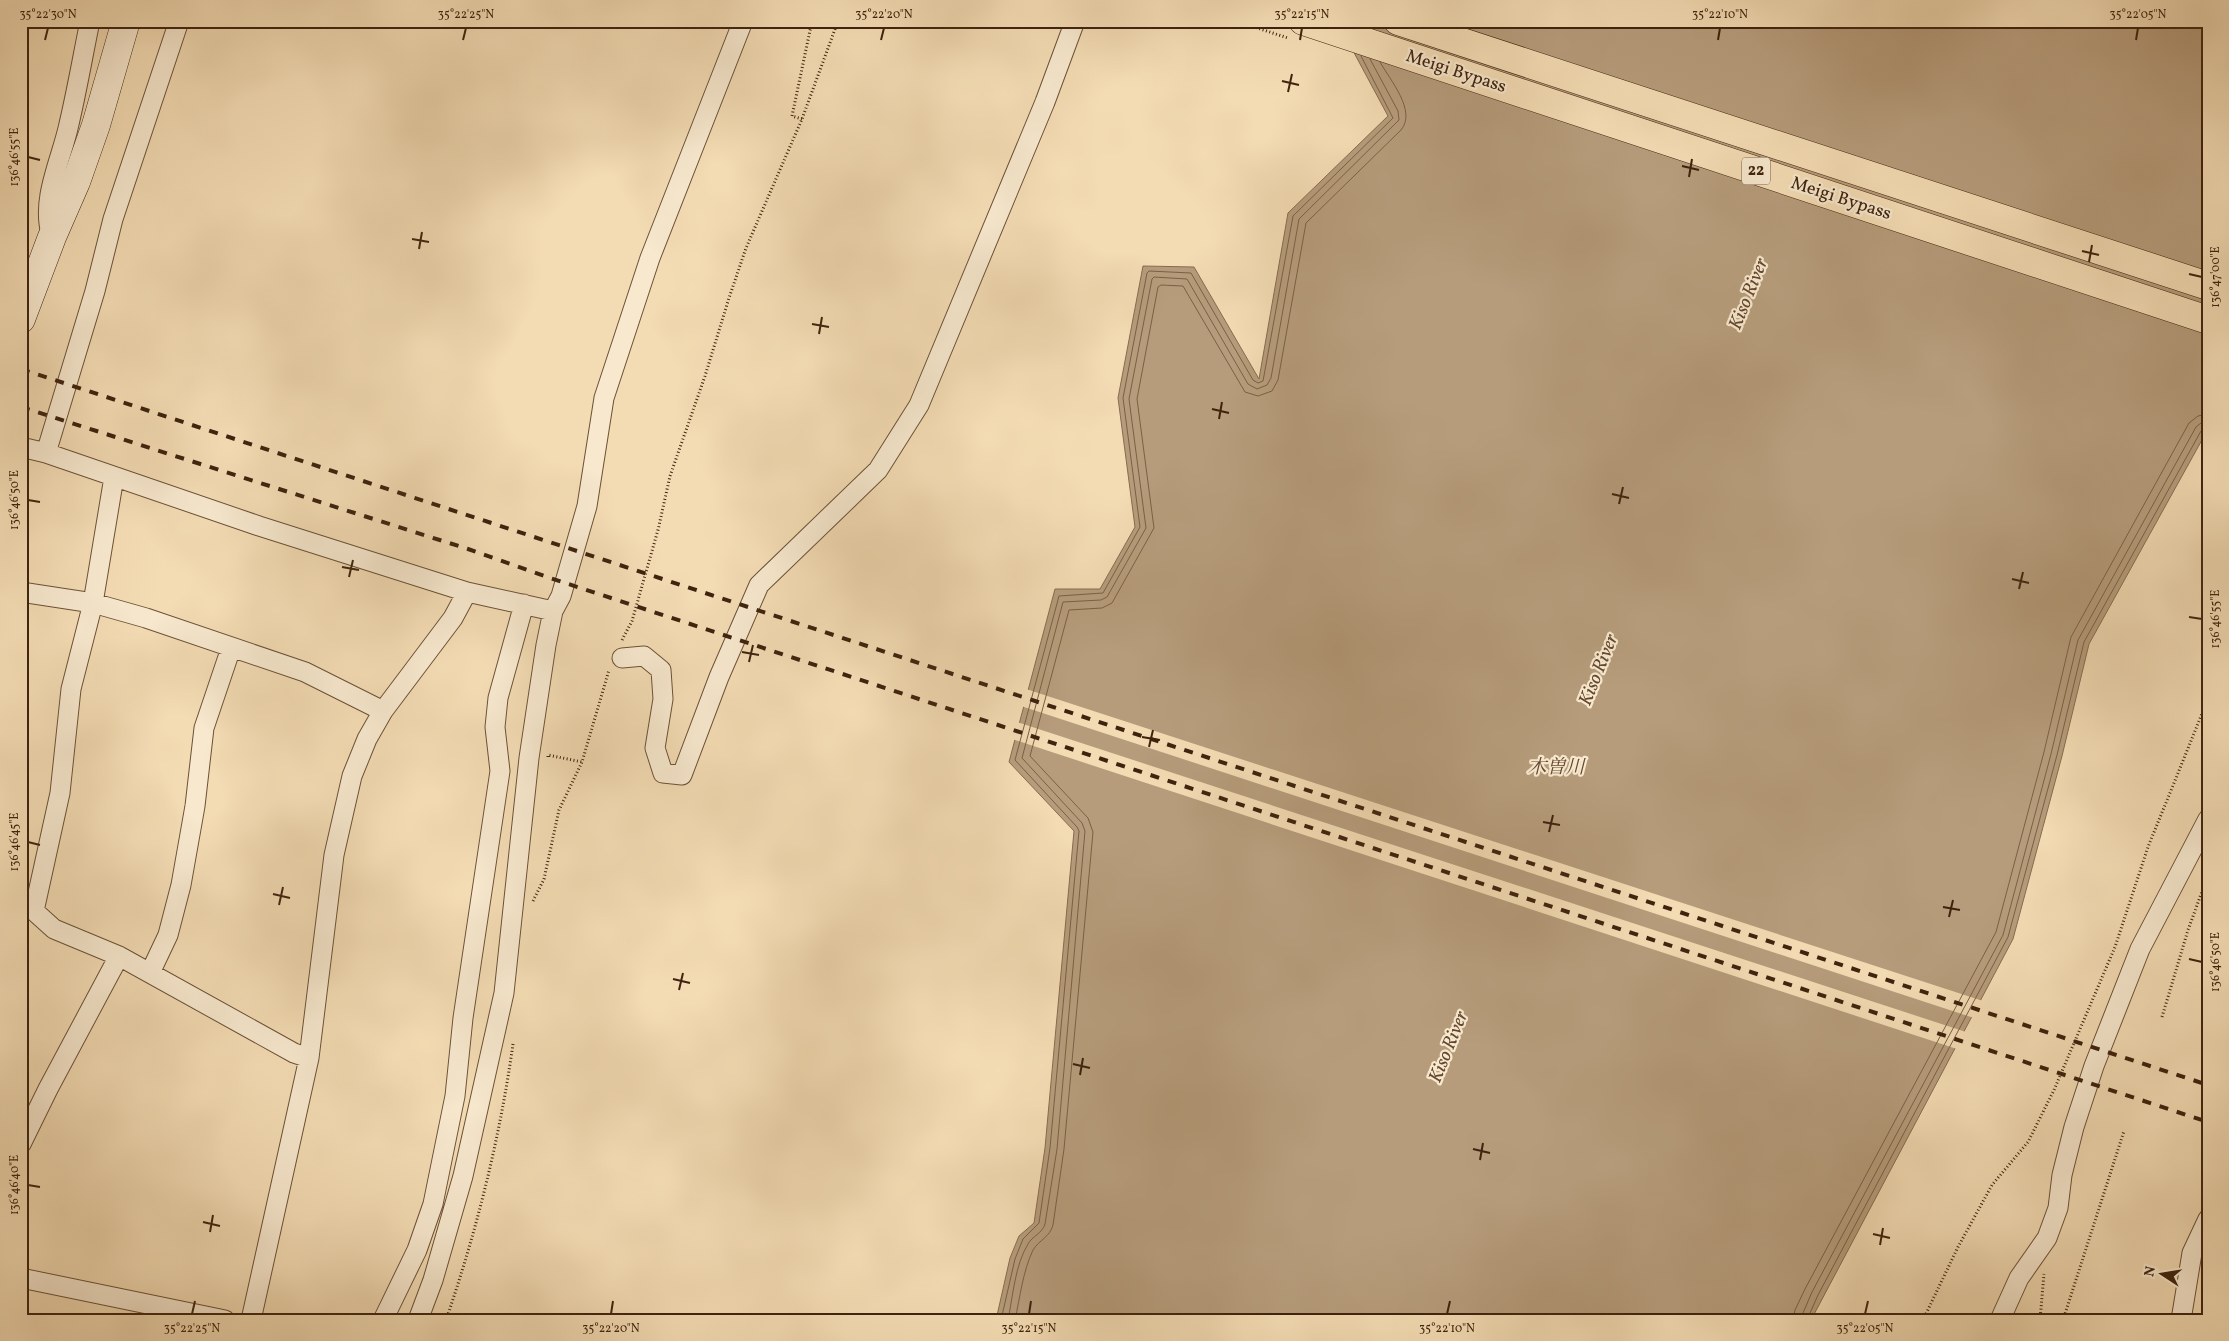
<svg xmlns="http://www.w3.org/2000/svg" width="2229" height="1341" viewBox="0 0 2229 1341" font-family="Vollkorn,'Noto Serif JP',serif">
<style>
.water{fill:#b69c7b;stroke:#866c4f}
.pier{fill:#f3dbb3}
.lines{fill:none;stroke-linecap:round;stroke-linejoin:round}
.shore{stroke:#7a6044;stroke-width:1}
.street-casing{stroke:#6c5137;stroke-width:21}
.secondary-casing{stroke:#3f230e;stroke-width:29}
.highway-casing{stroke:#3f230e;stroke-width:29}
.path{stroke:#3f230e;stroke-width:3;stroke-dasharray:1 2.5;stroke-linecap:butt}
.street{stroke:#f7e8ce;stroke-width:19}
.secondary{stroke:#f7e8ce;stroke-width:28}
.highway{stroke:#f3dbb3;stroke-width:28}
.rail{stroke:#3f230e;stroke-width:4;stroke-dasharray:9 9;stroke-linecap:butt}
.ticks{fill:none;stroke:#3f230e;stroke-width:2}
.labels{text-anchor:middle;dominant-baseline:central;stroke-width:4.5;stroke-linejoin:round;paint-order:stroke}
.shield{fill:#f7e8ce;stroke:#765e48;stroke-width:1}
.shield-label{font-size:16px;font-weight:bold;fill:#3f230e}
.street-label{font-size:18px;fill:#3f230e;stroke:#f7e8ce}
.water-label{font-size:19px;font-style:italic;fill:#63472f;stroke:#f7e8ce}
.neatline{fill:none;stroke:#3f230e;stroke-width:2}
.ticks-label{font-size:12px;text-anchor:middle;fill:#3f230e}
</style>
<rect width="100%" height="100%" fill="#f3dbb3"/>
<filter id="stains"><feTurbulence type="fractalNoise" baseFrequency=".004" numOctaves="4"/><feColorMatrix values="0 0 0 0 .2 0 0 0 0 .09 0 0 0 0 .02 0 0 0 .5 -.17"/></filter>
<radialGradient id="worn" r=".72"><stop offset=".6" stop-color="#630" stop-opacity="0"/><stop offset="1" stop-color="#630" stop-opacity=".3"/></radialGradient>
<path class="water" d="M 1337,21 L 2208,21 L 2208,429 L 2089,644 L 2062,756 L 2013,939 L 1811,1320 L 996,1320 L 1010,1258 L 1019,1236 L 1034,1223 L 1045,1148 L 1074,831 L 1009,762 L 1055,589 L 1100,589 L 1135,527 L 1118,398 L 1143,266 L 1194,267 L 1259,379 L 1288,213 L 1388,116 Z"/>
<path class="pier" d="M 1026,689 L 1983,1001 L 1974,1018 L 1021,706 Z
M 1017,722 L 1966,1032 L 1957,1049 L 1012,739 Z"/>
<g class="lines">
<path class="shore" d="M 1001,1320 L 1015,1259 L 1023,1239 L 1039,1223 L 1050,1148 L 1079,831 L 1077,827 L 1015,760 L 1059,596 L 1103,593 L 1140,527 L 1123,398 L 1147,273 L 1149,271 L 1191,273 L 1253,380 L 1258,383 L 1263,381 L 1293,216 L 1393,118 L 1361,56
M 1008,1320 C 1013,1296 1015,1265 1028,1244 C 1032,1236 1042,1234 1045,1224 L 1057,1149 L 1085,831 L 1082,823 L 1022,758 L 1063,602 L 1101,600 L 1107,597 L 1146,528 L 1129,399 L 1152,279 L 1154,277 L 1187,279 L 1248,384 L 1257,389 L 1267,385 L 1271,378 L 1299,219 L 1399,120 L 1398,111 L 1370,59
M 1015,1320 C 1020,1297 1023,1271 1033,1250 C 1039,1240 1050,1237 1053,1225 L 1064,1149 L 1093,832 L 1088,818 L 1030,756 L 1069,610 L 1102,608 L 1112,603 L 1154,528 L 1137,399 L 1158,287 L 1161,285 L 1183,286 L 1245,392 L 1258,396 L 1272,391 L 1278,380 L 1306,223 L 1401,130 C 1417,111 1390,80 1380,62
M 1793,1320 L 1795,1310 L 1805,1289 L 1996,932 L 2044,752 L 2071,637 L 2189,423 L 2198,416 L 2208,414
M 1800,1320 L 1812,1292 L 2003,935 L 2051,754 L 2078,640 L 2196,427 L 2201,423 L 2208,422
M 1807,1320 L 1818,1295 L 2008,937 L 2057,755 L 2084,642 L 2201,431 L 2208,428"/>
<defs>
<path id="street" d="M 51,233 C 41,198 62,158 69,124 C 77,90 83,55 90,21
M 21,447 L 46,453 L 259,526 L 467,592 L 553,611
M 46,453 L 95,291 L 113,219 L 179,21
M 21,592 L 93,603 L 146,618 L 305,672 L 383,711
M 622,658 L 644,656 L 661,670 L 663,699 L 655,748 L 663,773 L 682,775 L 719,677 L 759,585 L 878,470 L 919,405 L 1045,102 L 1075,21
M 21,906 L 34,911 L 54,929 L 119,956 L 294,1053 L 309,1058
M 34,911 L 60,793 L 71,689 L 93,603 L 114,477
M 150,973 L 168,935 L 181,885 L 195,806 L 204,728 L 231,648
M 21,1144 L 48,1089 L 119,956
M 21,1278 L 225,1320
M 251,1320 L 309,1058 L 334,855 L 352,776 L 367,739 L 383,711 L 453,618 L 467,592
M 383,1320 L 417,1250 L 433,1204 L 455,1096 L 463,1018 L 500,771 L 495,727 L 498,698 L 524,604
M 418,1320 L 433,1280 L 463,1176 L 504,993 L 529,758 L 546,645 L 553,611 L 561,596 L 587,506 L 604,398 L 650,258 L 743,21
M 2000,1320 L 2019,1278 L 2047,1238 L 2058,1208 L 2062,1175 L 2074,1127 L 2094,1066 L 2140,949 L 2208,819
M 2181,1320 L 2192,1253 L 2208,1219"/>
<path id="secondary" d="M 21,319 L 52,237 L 76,182 L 96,125 L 126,21"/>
<path id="highway" d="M 1303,21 L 2208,320
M 1398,21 L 2208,286"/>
</defs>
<use href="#street" class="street-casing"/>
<use href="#secondary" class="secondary-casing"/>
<use href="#highway" class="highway-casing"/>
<path class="path" d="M 1236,21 L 1288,38
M 802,119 L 792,116 L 812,21
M 622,640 L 632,621 L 658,530 L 670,476 L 705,376 L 729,298 L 746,248 L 802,119 L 838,21
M 548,757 L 548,755 L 582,762
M 533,901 L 544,879 L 559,810 L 582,762 L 609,670
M 2162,1017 L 2188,930 L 2208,875
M 446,1320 C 477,1230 500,1137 513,1044
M 1923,1320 L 1958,1247 L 1992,1185 L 2028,1142 L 2054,1090 L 2115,947 L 2148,847 L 2208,699
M 2040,1320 L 2044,1274
M 2063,1320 L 2124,1131"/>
<use href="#street" class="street"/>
<use href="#secondary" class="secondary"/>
<use href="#highway" class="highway"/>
<path class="rail" d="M 21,369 L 2208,1085
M 21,407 L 468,549 L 547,577 L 2208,1122"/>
</g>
<path class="ticks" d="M 45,40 L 48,28M 463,40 L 466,28M 881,40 L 884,28M 1300,40 L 1302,28M 1718,40 L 1720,28M 2136,40 L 2138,28M 1282,81 L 1299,85M 1288,92 L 1292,74M 28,157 L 40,160M 1682,166 L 1699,170M 1689,177 L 1692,159M 412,239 L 429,242M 419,249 L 422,232M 2082,251 L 2099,255M 2089,262 L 2092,245M 2189,274 L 2202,277M 812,324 L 829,327M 819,334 L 822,317M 1212,409 L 1229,413M 1219,419 L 1222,402M 1612,494 L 1629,498M 28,500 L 40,502M 1619,504 L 1623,487M 342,567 L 359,570M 349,577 L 353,560M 2012,579 L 2029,583M 2019,589 L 2023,572M 2189,617 L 2202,619M 742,652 L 759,655M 749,662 L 753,645M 1142,737 L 1160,740M 1149,747 L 1153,730M 1543,822 L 1560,825M 1549,832 L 1553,815M 28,842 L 40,845M 273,894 L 290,898M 279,905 L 283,887M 1943,907 L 1960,910M 1949,917 L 1953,900M 2189,959 L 2202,962M 673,979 L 690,983M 679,990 L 683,973M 1073,1064 L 1090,1068M 1080,1075 L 1083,1058M 1473,1149 L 1490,1153M 1480,1160 L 1483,1143M 28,1185 L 40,1187M 203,1222 L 220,1226M 210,1232 L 213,1215M 1873,1234 L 1890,1238M 1880,1245 L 1883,1228M 192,1314 L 195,1301M 611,1314 L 613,1301M 1029,1314 L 1031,1301M 1447,1314 L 1450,1301M 1865,1314 L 1868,1301"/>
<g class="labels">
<rect class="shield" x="1742" y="157.5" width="28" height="27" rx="4"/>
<g class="shield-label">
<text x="1756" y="171">22</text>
</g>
<g class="street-label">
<text transform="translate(1456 72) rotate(18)">Meigi Bypass</text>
<text transform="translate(1841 199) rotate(18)">Meigi Bypass</text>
</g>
<g class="water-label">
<text transform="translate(1749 294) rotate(-68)">Kiso River</text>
<text transform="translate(1599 670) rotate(-68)">Kiso River</text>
<text x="1556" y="768">木曽川</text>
<text transform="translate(1449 1047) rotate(-68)">Kiso River</text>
</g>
</g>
<rect width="2229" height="1341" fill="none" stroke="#f3dbb3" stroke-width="55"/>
<g transform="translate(2162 1274) rotate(282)" stroke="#f7e8ce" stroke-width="4" paint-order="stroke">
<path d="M0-4L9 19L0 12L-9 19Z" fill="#3f230e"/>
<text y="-8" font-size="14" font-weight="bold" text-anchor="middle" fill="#3f230e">N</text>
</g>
<rect x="28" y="28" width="2174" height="1286" class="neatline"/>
<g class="ticks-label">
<text x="48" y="18">35°22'30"N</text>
<text x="466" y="18">35°22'25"N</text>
<text x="884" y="18">35°22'20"N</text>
<text x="1302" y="18">35°22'15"N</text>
<text x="1720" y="18">35°22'10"N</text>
<text x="2138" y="18">35°22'05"N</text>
<text transform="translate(14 157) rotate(-90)" y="4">136°46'55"E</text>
<text transform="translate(2215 277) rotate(-90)" y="4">136°47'00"E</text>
<text transform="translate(14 500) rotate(-90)" y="4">136°46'50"E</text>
<text transform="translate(2215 619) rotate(-90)" y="4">136°46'55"E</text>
<text transform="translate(14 842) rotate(-90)" y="4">136°46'45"E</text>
<text transform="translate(2215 962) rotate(-90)" y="4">136°46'50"E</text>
<text transform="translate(14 1185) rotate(-90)" y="4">136°46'40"E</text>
<text x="192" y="1332">35°22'25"N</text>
<text x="611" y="1332">35°22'20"N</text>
<text x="1029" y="1332">35°22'15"N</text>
<text x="1447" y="1332">35°22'10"N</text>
<text x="1865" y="1332">35°22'05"N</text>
</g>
<rect width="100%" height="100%" filter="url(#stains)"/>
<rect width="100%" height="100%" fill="url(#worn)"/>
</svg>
